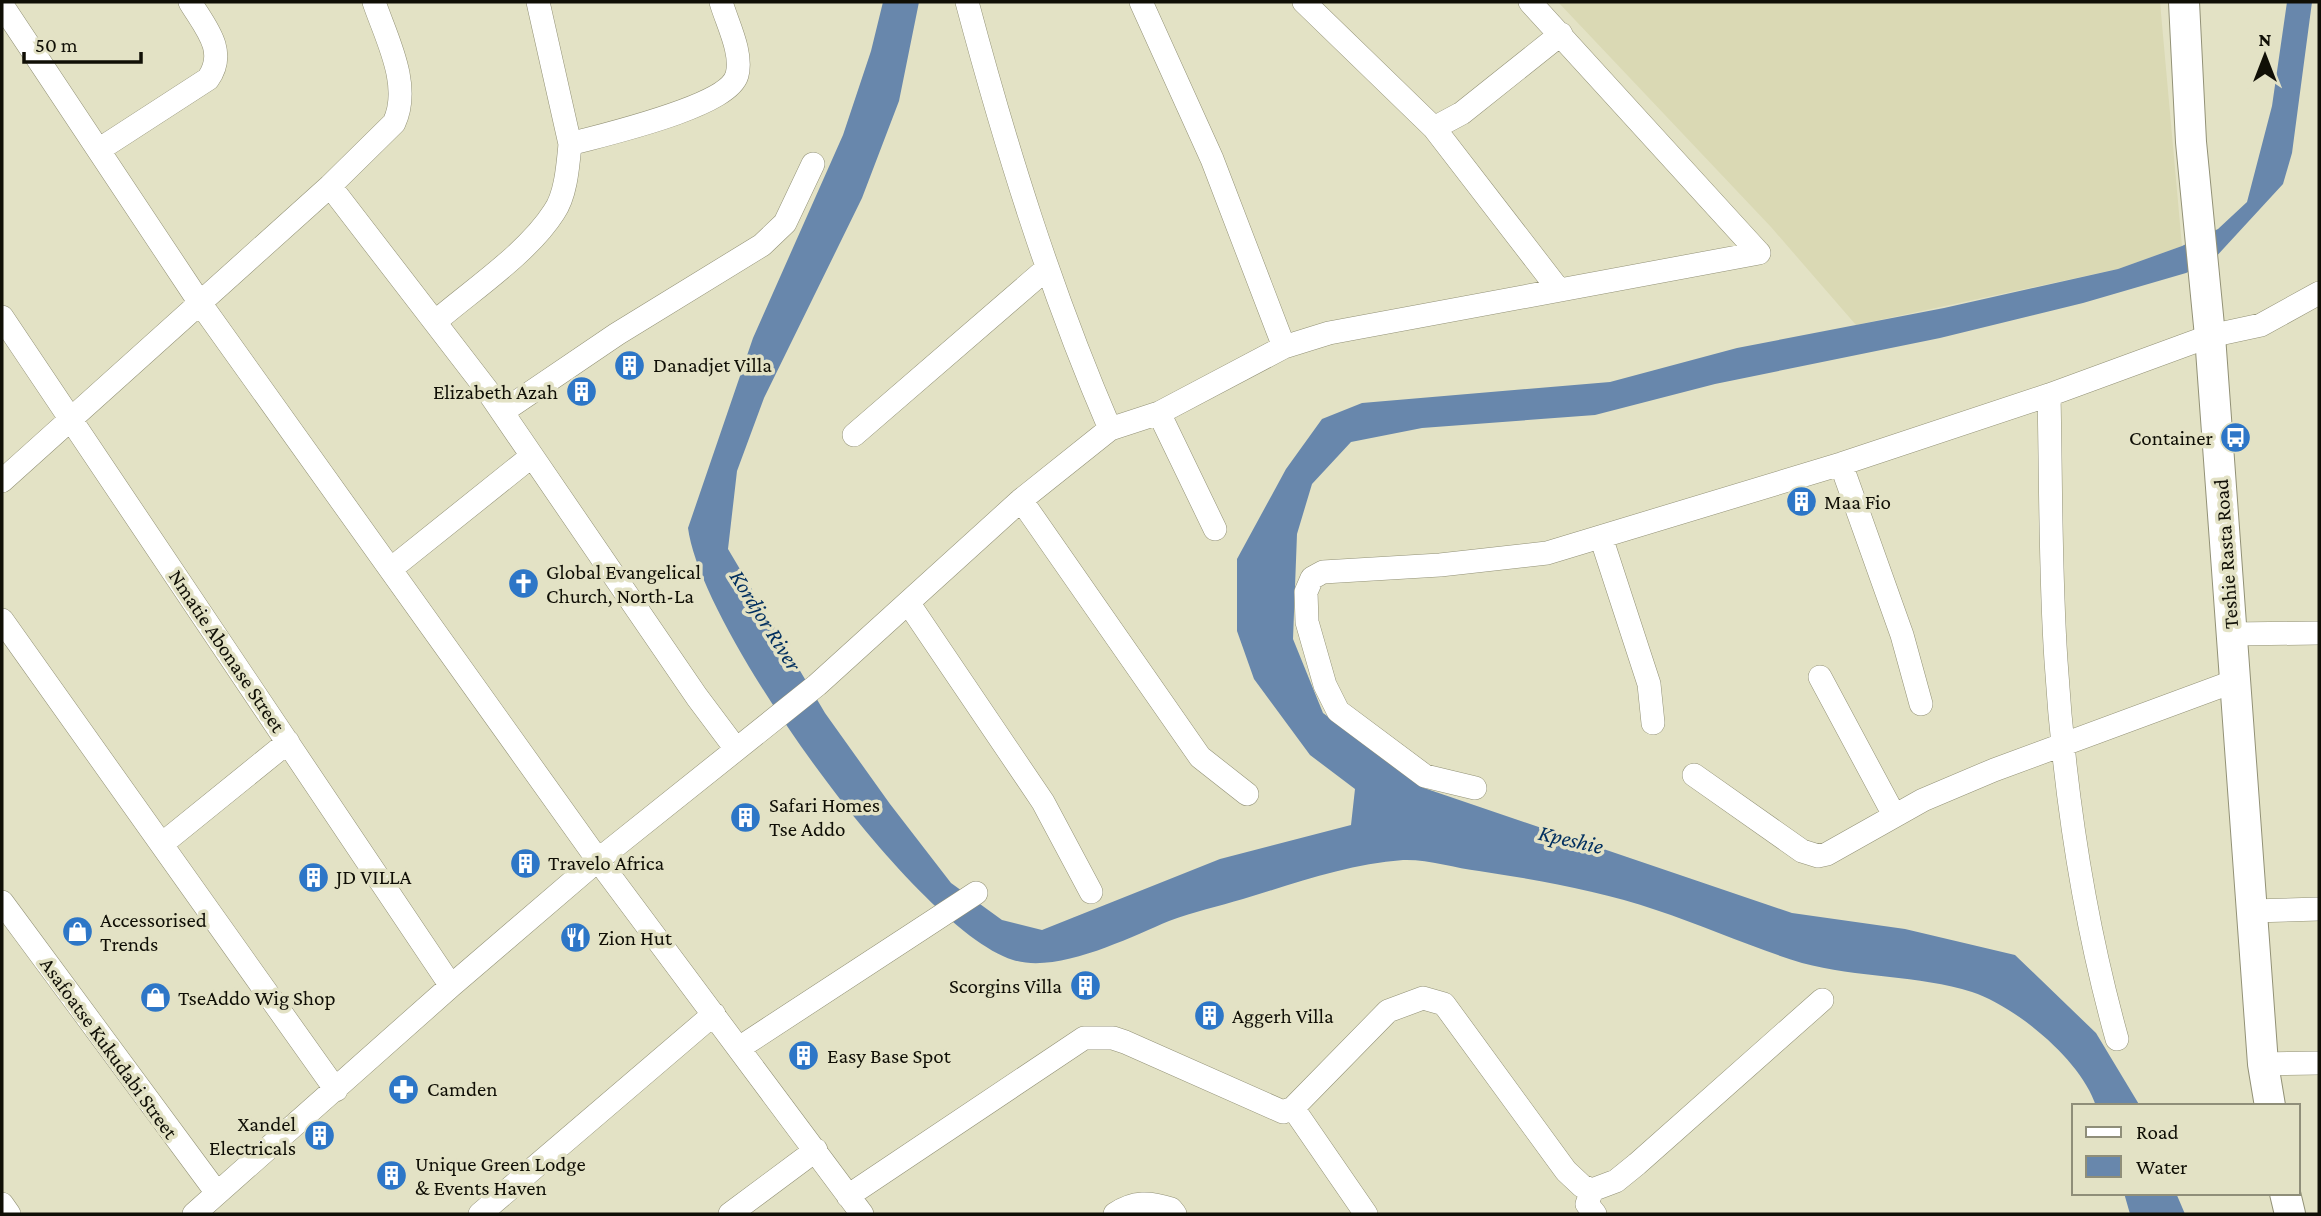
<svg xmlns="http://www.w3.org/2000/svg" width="2321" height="1216" viewBox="0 0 2321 1216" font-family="'Crimson Pro',serif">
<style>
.built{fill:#dad9b4}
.water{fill:#6887ac}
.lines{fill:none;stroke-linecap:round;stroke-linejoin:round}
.minor-casing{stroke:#929176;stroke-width:24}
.major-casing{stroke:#929176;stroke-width:32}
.minor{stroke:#fff;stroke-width:23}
.major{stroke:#fff;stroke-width:30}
.labels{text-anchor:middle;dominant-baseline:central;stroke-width:7;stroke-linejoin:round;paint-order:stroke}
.poi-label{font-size:21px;fill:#100f06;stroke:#e3e2c5;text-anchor:start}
.street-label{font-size:21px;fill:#100f06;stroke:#e3e2c5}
.water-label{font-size:23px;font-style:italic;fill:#002f5f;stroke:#e3e2c5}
</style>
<rect width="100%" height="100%" fill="#e3e2c5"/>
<path class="built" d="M 1558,2 L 2160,2 L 2182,246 L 2118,269 L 1856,325 L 1771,227 Z"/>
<path class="water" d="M 883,2 L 919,2 L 899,101 L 862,198 L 764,398 L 737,471 L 728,549 L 825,713 L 890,804 L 951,883 L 1002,920 L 1042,930 L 1220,859 L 1351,825 L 1355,789 L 1310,755 L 1254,679 L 1237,631 L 1237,559 L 1286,469 L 1322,419 L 1362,403 L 1610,382 L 1737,348 L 1944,308 L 2118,269 L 2182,246 L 2218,229 L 2247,202 L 2272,106 L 2287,2 L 2312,2 L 2292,153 L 2283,184 L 2213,260 L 2186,273 L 2083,303 L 1940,338 L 1715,384 L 1595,415 L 1422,428 L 1351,442 L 1312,484 L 1297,534 L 1293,639 L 1323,713 L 1424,788 L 1792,913 L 1905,929 L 2015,955 L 2096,1033 L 2140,1106 L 2096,1106 C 2082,1061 2017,1007 1972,992 C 1919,975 1857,978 1802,963 C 1753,948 1705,926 1656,910 C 1600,891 1538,880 1479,871 C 1455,868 1427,859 1403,860 C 1348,864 1296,883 1243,899 C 1219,906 1193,912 1169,921 C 1128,938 1058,974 1013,960 C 914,928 701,630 688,528 L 753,338 L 843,135 L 871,51 Z
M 2124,1193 L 2176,1193 L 2185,1214 L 2130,1214 Z"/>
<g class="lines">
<defs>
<path id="minor" d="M 967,2 C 1006,148 1050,290 1110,429
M 1141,2 L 1212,159 L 1284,347
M 1304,2 L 1434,128 L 1462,113 L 1561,34
M 1530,2 L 1759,253
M 2,5 L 200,303 L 598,860 L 862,1214
M 1434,128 L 1559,290
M 570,144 C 602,135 728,107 737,75 C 743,53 727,23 721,2
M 100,149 L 208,79 C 228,51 205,27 190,2
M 330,186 L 487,390 L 697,697 L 736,749
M 2,317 L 451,986
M 435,322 C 472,290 528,253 554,212 C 566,195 568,165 570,144 L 538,2
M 2049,395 C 2051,484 2050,573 2056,661 C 2064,788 2083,917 2117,1039
M 502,412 L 617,334 L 762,245 L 785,223 L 813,164
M 1159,413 L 1215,529
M 854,435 L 1045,270
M 1841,464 L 1902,635 L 1921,704
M 2,481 L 330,186 L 394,123 C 412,85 386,38 374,2
M 1021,500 L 1200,757 L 1247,794
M 1601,537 L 1649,684 L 1653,723
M 392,568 L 532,456
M 909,604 L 1043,802 L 1091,892
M 2,620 L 336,1090
M 2233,634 L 2319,633
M 1820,677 L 1894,815
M 1694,775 L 1802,851 L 1818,856 L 1827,854 L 1923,800 L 1994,770 L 2235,681
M 1475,788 L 1425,776 L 1338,711 L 1325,685 L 1307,622 L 1306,592 L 1312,578 L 1323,572 L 1440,565 L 1547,553 L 1841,464 L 2049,395 L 2210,336 L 2261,325 L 2319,293
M 162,844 L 288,742
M 2,902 L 217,1193
M 2252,911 L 2319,909
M 739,1048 L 976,893
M 2263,1064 L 2319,1063
M 1293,1108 L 1366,1214
M 1592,1190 L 1587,1204 L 1595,1214
M 848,1196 L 1084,1038 L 1113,1038 L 1125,1042 L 1283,1112 L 1293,1108 L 1388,1011 L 1423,998 L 1444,1004 L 1566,1171 L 1582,1186 L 1592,1190 L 1616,1181 L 1637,1164 L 1822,1000
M 2,1204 L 9,1214
M 194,1214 L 451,986 L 598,860 L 817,685 L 1021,500 L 1110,429 L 1159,413 L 1284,347 L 1329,333 L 1759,253
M 480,1214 L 714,1014
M 730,1214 L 816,1150
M 1115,1214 C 1134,1201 1150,1202 1171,1209 L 1175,1214"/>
<path id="major" d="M 2184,2 L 2191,142 L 2210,336 L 2263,1064 L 2270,1106
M 2285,1193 L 2290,1214"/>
</defs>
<use href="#minor" class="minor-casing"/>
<use href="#major" class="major-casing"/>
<use href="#minor" class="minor"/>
<use href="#major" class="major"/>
</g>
<defs>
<symbol id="building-disc" viewBox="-11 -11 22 22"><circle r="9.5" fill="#2d76c7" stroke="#e3e2c5"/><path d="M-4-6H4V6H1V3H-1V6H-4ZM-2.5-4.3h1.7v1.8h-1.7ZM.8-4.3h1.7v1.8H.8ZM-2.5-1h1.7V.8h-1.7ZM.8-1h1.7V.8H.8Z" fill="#fff"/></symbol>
<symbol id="bus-disc" viewBox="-11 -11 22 22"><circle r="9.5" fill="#2d76c7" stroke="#e3e2c5"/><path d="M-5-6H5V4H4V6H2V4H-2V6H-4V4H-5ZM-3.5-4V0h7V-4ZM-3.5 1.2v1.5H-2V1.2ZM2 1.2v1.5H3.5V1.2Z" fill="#fff"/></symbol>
<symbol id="church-disc" viewBox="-11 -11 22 22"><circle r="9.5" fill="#2d76c7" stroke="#e3e2c5"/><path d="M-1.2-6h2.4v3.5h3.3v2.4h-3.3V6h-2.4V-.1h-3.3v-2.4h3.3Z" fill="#fff"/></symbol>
<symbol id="shop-disc" viewBox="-11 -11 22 22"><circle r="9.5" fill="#2d76c7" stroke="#e3e2c5"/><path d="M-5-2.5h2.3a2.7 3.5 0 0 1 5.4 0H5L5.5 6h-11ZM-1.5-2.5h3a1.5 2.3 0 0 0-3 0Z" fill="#fff"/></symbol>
<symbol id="restaurant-disc" viewBox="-11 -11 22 22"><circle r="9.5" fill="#2d76c7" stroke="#e3e2c5"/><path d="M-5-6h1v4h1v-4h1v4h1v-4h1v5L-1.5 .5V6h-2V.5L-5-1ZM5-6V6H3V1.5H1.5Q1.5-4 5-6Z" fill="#fff"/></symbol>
<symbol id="pharmacy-disc" viewBox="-11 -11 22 22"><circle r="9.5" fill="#2d76c7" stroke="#e3e2c5"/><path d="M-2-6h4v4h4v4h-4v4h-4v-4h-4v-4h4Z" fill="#fff"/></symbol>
</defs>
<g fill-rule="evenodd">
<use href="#building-disc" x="612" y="348" width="35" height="35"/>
<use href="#building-disc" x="564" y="374" width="35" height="35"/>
<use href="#bus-disc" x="2218" y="420" width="35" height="35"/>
<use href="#building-disc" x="1784" y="484" width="35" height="35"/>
<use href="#church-disc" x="506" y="566" width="35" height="35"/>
<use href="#building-disc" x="728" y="800" width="35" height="35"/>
<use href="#building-disc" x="508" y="846" width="35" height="35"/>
<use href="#building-disc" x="296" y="860" width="35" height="35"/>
<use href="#shop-disc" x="60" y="914" width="35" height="35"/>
<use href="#restaurant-disc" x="558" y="920" width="35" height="35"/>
<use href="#building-disc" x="1068" y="968" width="35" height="35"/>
<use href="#shop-disc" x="138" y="980" width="35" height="35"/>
<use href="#building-disc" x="1192" y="998" width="35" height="35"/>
<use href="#building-disc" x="786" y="1038" width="35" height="35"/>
<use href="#pharmacy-disc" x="386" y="1072" width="35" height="35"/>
<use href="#building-disc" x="302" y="1118" width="35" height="35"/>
<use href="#building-disc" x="374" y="1158" width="35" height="35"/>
</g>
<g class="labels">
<g class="poi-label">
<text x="653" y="365">Danadjet Villa</text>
<text x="558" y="392" text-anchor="end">Elizabeth Azah</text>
<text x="2213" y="438" text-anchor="end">Container</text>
<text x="1824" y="502">Maa Fio</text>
<text x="546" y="572">Global Evangelical<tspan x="546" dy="24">Church, North-La</tspan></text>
<text x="769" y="805">Safari Homes<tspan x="769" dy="24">Tse Addo</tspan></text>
<text x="548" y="863">Travelo Africa</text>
<text x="336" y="877">JD VILLA</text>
<text x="100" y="920">Accessorised<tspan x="100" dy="24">Trends</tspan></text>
<text x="598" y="938">Zion Hut</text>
<text x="1062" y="986" text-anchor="end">Scorgins Villa</text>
<text x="178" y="998">TseAddo Wig Shop</text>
<text x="1232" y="1016">Aggerh Villa</text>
<text x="827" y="1056">Easy Base Spot</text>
<text x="427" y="1089">Camden</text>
<text x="296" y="1124" text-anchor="end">Xandel<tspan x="296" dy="24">Electricals</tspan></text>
<text x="415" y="1164">Unique Green Lodge<tspan x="415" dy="24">&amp; Events Haven</tspan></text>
</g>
<g class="street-label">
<text transform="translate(2226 554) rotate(-94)">Teshie Rasta Road</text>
<text transform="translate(227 651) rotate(56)">Nmatie Abonase Street</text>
<text transform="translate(109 1048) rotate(54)">Asafoatse Kukudabi Street</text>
</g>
<g class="water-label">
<text transform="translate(766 620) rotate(58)">Kordjor River</text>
<text transform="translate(1571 839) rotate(13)">Kpeshie</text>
</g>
</g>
<rect width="2321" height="1216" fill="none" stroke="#100f06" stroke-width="7"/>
<rect x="2072" y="1104" width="228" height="91" fill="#e3e2c5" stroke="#8f8e79" stroke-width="2"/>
<rect x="2086" y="1127" width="35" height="10" fill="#ffffff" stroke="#8f8e79" stroke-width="2"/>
<text x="2136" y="1139" font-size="21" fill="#100f06">Road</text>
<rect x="2086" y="1156" width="35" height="21" fill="#6887ac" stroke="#8f8e79" stroke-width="2"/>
<text x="2136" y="1174" font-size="21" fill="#100f06">Water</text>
<g transform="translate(2265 56)" stroke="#e3e2c5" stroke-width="5" paint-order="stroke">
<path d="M0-5L12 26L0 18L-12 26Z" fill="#100f06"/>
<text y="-10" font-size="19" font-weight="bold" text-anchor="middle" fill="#100f06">N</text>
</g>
<path d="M24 52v10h117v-10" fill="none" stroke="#100f06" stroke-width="3.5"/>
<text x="35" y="52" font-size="21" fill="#100f06" stroke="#e3e2c5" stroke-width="5" paint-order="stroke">50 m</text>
</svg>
